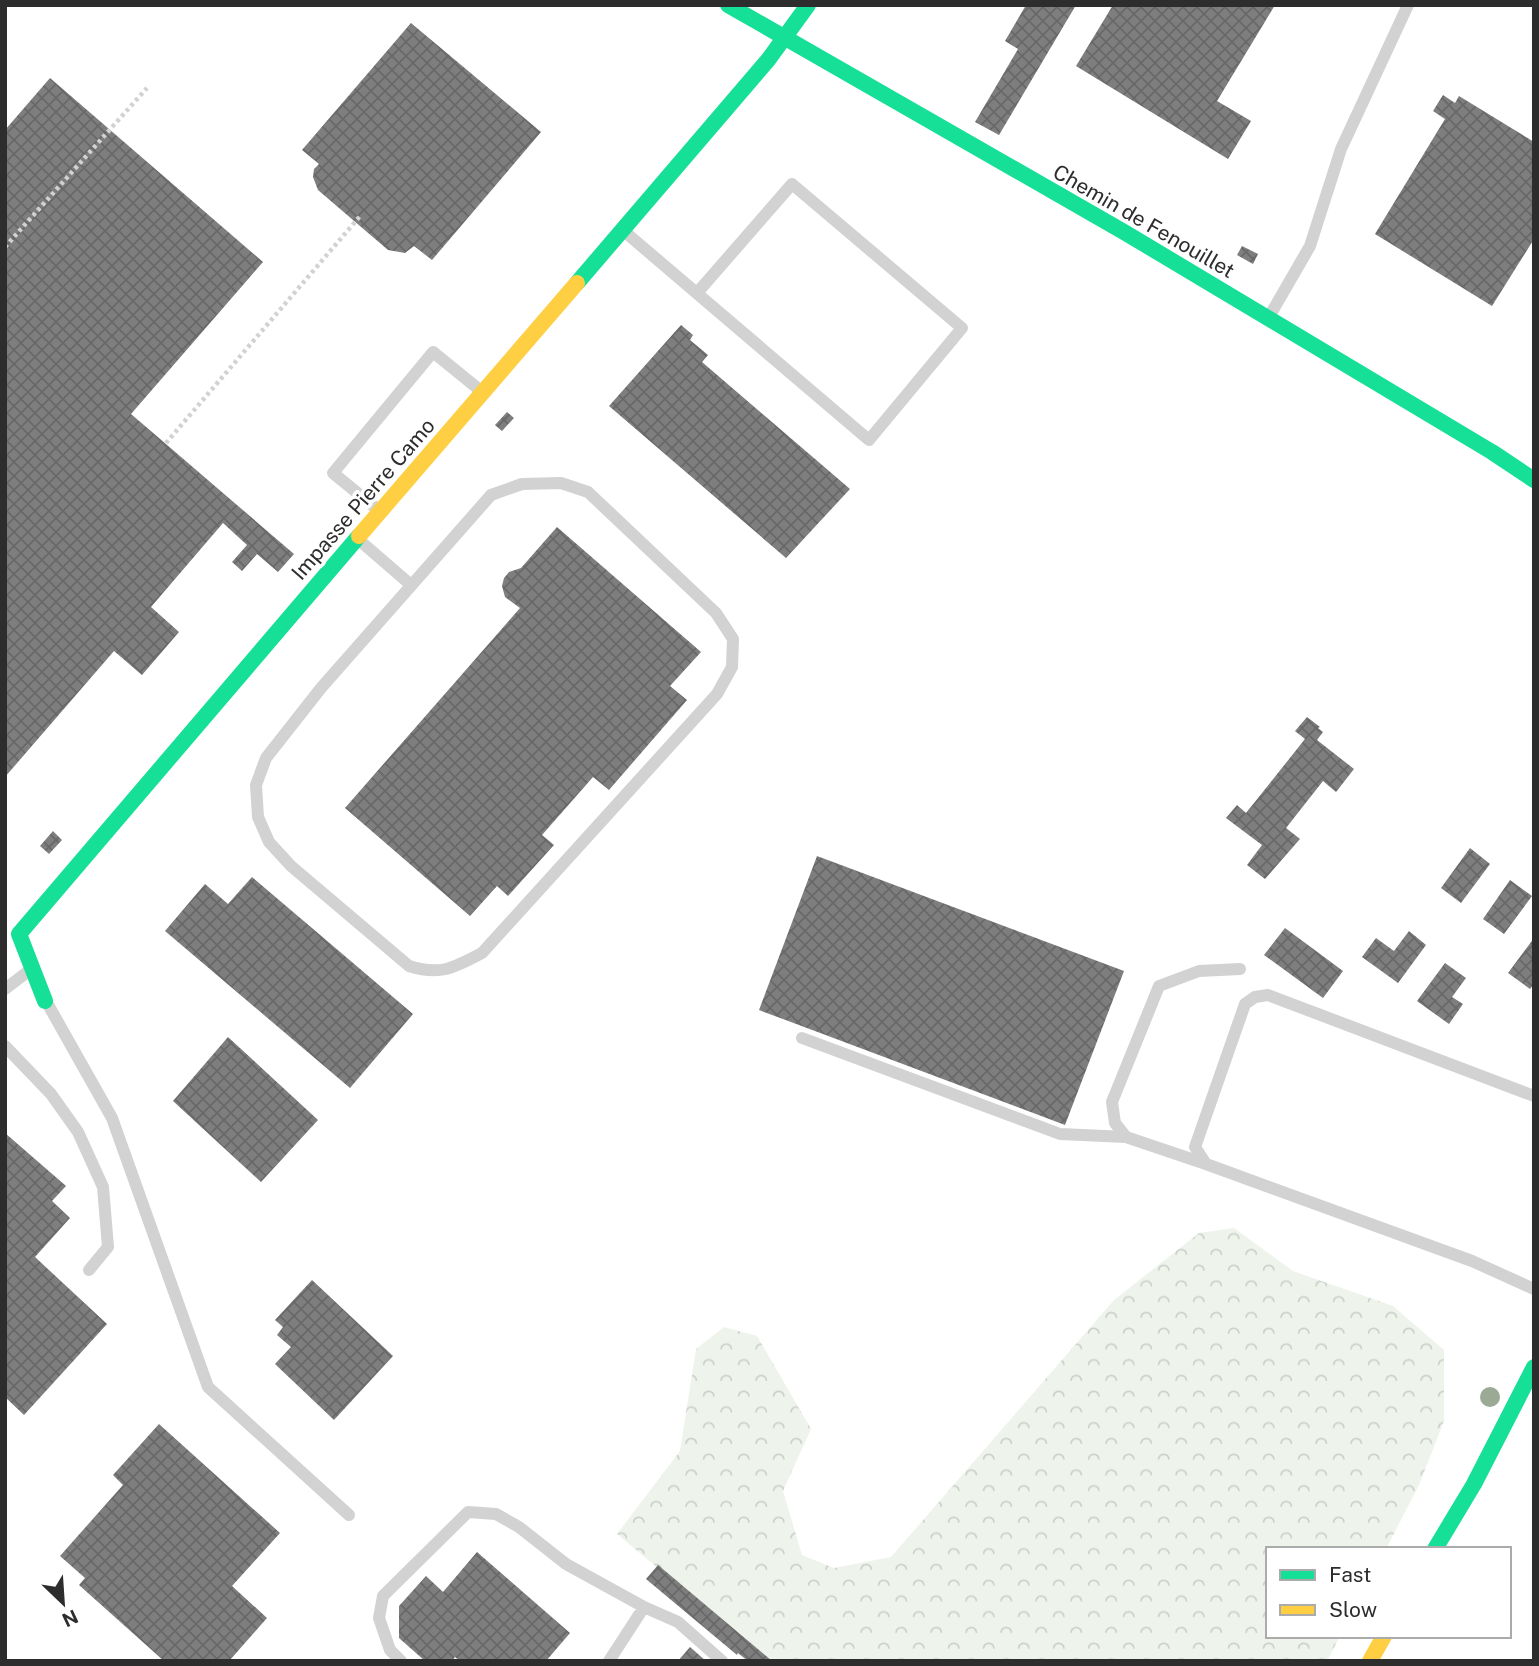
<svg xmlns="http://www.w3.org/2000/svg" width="1539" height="1666" viewBox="0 0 1539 1666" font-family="'Public Sans',sans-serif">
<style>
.forest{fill:url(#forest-crowns)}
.building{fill:url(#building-cross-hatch)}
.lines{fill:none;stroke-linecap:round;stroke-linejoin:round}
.path{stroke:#d2d2d2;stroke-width:4.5;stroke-dasharray:3.5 3.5;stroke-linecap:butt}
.lane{stroke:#d2d2d2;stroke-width:12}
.fast{stroke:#16e098;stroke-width:16}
.slow{stroke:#ffcf43;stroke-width:16}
.tree{fill:#9aaa95}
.labels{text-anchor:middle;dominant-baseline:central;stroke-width:7;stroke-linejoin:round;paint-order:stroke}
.street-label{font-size:21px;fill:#2d2d2d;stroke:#fff}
</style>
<defs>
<pattern id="forest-crowns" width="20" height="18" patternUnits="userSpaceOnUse" patternTransform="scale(1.75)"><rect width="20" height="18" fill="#eef3ec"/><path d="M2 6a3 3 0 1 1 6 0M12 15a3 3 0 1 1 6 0" fill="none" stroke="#ccd1cb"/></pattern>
<pattern id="building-cross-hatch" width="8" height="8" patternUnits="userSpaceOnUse" patternTransform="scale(1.75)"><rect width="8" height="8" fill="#7e7e7e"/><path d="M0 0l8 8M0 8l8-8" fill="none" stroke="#686868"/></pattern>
</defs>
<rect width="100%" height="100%" fill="#fff"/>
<path class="forest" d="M 1234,1228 L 1293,1271 L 1393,1306 L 1444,1350 L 1444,1421 L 1419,1485 L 1386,1549 L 1268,1549 L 1268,1636 L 1340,1636 L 1327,1661 L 769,1661 L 617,1534 L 680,1451 L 696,1349 L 724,1327 L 757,1336 L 811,1429 L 783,1491 L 802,1555 L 834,1568 L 891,1557 L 1114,1300 L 1199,1233 Z"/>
<path class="building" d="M 1026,5 L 1076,5 L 999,135 L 975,122 L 1018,49 L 1005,41 Z
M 1113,5 L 1275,5 L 1217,101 L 1251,121 L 1228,159 L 1076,66 Z
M 411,23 L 541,132 L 432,260 L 414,246 L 405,253 L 388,250 L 318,190 L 313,177 L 314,169 L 319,164 L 302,150 Z
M 50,78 L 263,262 L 131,414 L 294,554 L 278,572 L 257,554 L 242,571 L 232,562 L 247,545 L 223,523 L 151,607 L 179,632 L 142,675 L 114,651 L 5,777 L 5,130 Z
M 1443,95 L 1455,103 L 1459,96 L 1534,142 L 1534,239 L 1492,306 L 1375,234 L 1445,119 L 1433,111 Z
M 1242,246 L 1258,254 L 1253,264 L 1237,255 Z
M 681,325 L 693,335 L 690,340 L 708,355 L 702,362 L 850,489 L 786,558 L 609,406 Z
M 507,412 L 514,418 L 502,431 L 495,425 Z
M 557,527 L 701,652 L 670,686 L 687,700 L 609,790 L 593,777 L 542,835 L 554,845 L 508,896 L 497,886 L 470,916 L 345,808 L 520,608 L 505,597 L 502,586 L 504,578 L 509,572 L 521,568 Z
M 1307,717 L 1320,727 L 1318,728 L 1323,732 L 1317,740 L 1354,769 L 1336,792 L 1323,781 L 1286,828 L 1300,839 L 1265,879 L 1247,865 L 1262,845 L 1226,818 L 1237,805 L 1246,813 L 1305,739 L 1295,731 Z
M 53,831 L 62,840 L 49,854 L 40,846 Z
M 1470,848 L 1490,864 L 1461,903 L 1441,888 Z
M 817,856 L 1124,971 L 1065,1125 L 759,1010 Z
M 252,877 L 413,1014 L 350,1088 L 165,931 L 205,884 L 228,904 Z
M 1510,880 L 1532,896 L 1504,934 L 1483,919 Z
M 1285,928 L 1343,971 L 1323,998 L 1264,955 Z
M 1409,931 L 1426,945 L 1398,983 L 1362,957 L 1376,938 L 1394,951 Z
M 1534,938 L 1534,984 L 1530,989 L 1508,973 Z
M 1445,963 L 1466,978 L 1452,997 L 1463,1004 L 1449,1024 L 1417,1001 Z
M 228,1037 L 318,1120 L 261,1182 L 173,1101 Z
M 5,1133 L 66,1186 L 52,1201 L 70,1218 L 35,1257 L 107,1324 L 24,1415 L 5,1397 Z
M 312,1280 L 393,1356 L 334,1420 L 275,1364 L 291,1347 L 277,1335 L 283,1327 L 275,1320 Z
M 159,1424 L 280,1533 L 232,1586 L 267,1618 L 229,1661 L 164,1661 L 79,1585 L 85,1578 L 60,1556 L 123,1485 L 113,1475 Z
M 477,1552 L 570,1633 L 546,1661 L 460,1661 L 455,1657 L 452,1661 L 425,1661 L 399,1638 L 399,1606 L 426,1576 L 443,1592 Z
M 658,1565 L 772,1661 L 748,1661 L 738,1653 L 737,1655 L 646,1579 Z
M 690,1647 L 706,1661 L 678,1661 Z"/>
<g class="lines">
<path class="path" d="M 5,247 L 147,88
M 166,443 L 361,215"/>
<path class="lane" d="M 625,232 L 869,440 L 962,328 L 792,184 L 697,293
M 1269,317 L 1310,246 L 1341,149 L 1408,5
M 561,483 L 588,492 L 716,613 L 733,639 L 732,667 L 717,694 L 482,953 C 454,968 440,976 409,966 L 291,866 L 269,842 L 258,817 L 256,785 L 266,758 L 321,688 L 491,495 L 522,484 Z
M 377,509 L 333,473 L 433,352 L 481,391
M 359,540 L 411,585
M 5,989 L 30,970
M 46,1001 L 112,1118 L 208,1387 L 349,1515
M 802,1038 L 1060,1134 L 1126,1137
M 5,1046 L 51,1094 L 78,1132 L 103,1187 L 108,1247 L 89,1270
M 1534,1096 L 1268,995 L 1255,997 L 1245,1004 L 1195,1147 L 1206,1164 L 1472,1261 L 1534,1289
M 1206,1164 L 1126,1137 L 1115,1123 L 1112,1102 L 1159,986 L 1199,971 L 1240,969
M 401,1661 L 390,1650 L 379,1618 L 383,1596 L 468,1512 L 496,1514 L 519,1527 L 566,1564 L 644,1607 L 678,1622 L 722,1661
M 609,1661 L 644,1607"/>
<path class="fast" d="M 728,5 L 1124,232 L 1492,452 L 1534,480
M 577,283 L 768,60 L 808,5
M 45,1001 L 19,934 L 359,536
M 1435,1549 L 1474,1484 L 1534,1367"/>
<path class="slow" d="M 359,536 L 577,283
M 1370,1661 L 1384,1636"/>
</g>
<circle class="tree" cx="1490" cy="1397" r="10"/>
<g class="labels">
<g class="street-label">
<text transform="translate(1144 221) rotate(30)">Chemin de Fenouillet</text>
<text transform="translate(363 499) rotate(-49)">Impasse Pierre Camo</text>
</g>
</g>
<rect width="1539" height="1666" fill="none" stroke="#2d2d2d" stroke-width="14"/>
<rect x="1266" y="1547" width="245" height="91" fill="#ffffff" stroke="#ababab" stroke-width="2"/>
<rect x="1280" y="1570" width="35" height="10" fill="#16e098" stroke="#ababab" stroke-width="2"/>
<text x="1329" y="1582" font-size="21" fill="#2d2d2d">Fast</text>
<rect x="1280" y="1605" width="35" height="10" fill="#ffcf43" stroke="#ababab" stroke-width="2"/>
<text x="1329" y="1617" font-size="21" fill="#2d2d2d">Slow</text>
<g transform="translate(63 1603) rotate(155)" stroke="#ffffff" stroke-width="5" paint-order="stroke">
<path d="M0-5L12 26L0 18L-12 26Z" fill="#2d2d2d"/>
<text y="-10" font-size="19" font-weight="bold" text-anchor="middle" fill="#2d2d2d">N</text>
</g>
</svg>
